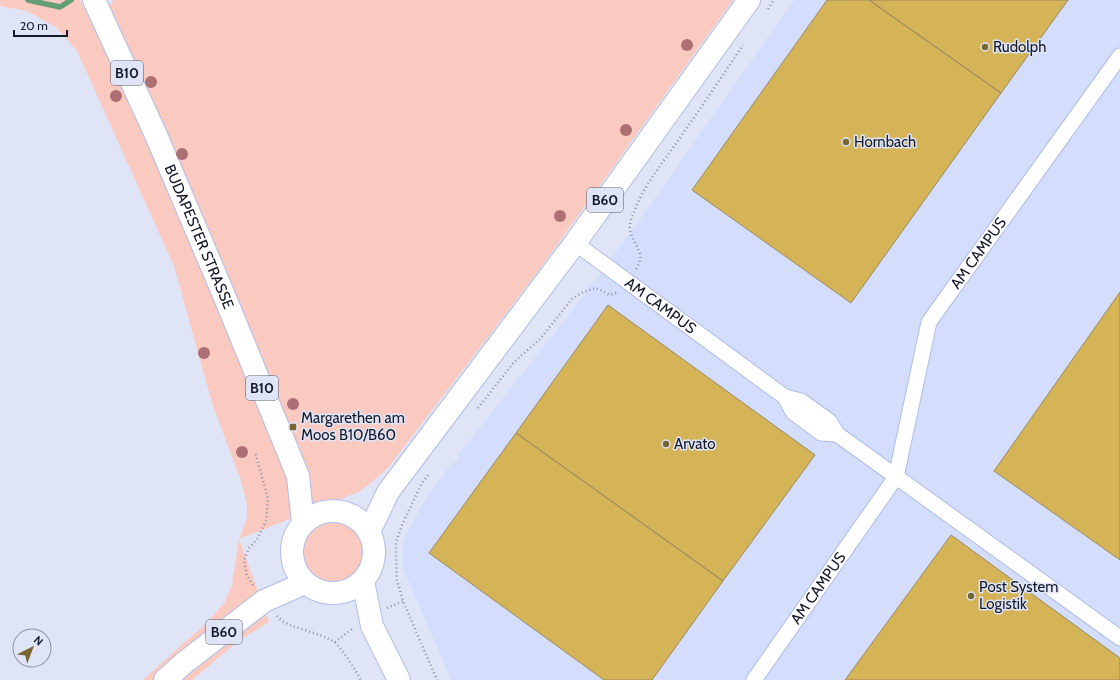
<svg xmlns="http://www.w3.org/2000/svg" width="1120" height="680" viewBox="0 0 1120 680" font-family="Cabin,sans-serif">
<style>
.built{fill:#d4defc}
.green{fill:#fac9c0}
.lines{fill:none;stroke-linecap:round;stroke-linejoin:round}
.stream{stroke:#649e77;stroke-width:5.5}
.building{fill:#d4b457;stroke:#9a8a60}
.street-casing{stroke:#afbde7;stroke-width:17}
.primary-casing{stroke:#afbde7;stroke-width:24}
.path{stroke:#8b91a1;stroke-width:2.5;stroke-dasharray:1 3;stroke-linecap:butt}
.street{stroke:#fff;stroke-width:15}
.primary{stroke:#fff;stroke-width:22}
.tree{fill:#ac7073}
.poi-dot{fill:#776634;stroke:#dfe5f7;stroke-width:1.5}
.labels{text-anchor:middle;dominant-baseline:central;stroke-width:3;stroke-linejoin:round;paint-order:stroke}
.shield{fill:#dfe5f7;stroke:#515666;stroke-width:1}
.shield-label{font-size:14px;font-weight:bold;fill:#141928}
.poi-label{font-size:15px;fill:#141928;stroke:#dfe5f7;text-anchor:start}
.street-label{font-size:15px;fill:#141928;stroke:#dfe5f7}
</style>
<rect width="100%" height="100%" fill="#dfe5f7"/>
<path class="built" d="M 794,0 L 1120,0 L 1120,680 L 451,680 L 402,566 L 403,540 L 422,505 L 453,461 L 456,463 L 460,457 L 458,455 L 568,316 L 641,218 Z"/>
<path class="green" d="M 0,0 L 80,0 L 88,16 L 113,3 L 112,0 L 733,0 L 539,270 L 387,469 L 361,491 L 239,539 L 269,622 L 241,639 L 192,680 L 143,680 L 186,641 L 205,625 L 225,602 L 232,585 L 239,539 L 247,519 L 247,504 L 241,481 L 212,403 L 174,266 L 77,51 L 57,28 L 27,11 L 0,6 Z
M303 553a30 30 0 1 1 60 0a30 30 0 1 1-60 0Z"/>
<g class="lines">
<path class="stream" d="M 28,0 L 60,7 L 71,0"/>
</g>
<path class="building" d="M 827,0 L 869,0 L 1001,93 L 851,303 L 692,190 Z
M 869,0 L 1068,0 L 1001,93 Z
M 1120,292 L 1120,560 L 994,471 Z
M 608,305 L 815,455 L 723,581 L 516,433 Z
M 516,433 L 723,581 L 652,680 L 604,680 L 429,553 Z
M 951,535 L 1120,658 L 1120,680 L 845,680 Z"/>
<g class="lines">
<defs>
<g id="street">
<path id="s1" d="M 575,243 L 785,397 L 793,412 L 821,433 L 837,434"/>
<path d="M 785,397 L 801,401 L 829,421 L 837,434 L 1120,638"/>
<path id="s2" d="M 754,680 L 896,477 L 929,322 L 1120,56"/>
</g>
<g id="primary">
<path id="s3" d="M 94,0 L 156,135 L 226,300 L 298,476 L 303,523"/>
<circle cx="333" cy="552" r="41"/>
<path d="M 369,532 L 388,492 L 575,243 L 749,0"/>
<path d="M 363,581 L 372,626 L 399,680"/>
<path d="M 165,680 L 184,663 L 264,601 L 305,583"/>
</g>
</defs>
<use href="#street" class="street-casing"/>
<use href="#primary" class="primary-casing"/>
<path class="path" d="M 768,9 L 774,0
M 636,269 C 647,253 633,245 630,230 C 629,226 631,219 633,215 C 641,190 660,166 675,145 C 698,112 721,78 743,45
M 478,408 L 514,362 L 540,339 L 572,299 L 583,292 L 596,288 L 610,295 L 616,293
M 428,475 L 421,485 L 402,525 L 396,542 L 396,557 L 397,580 L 403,601 L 437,680
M 253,585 L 247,576 L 244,560 L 249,548 L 258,538 L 266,521 L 268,499 L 255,452
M 387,608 L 403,601
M 277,616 C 288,629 318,631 334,642 C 340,646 357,672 361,680
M 335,642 L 352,629"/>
<use href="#street" class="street"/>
<use href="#primary" class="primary"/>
</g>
<g class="tree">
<circle cx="687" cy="45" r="6"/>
<circle cx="151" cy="82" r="6"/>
<circle cx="116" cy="96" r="6"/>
<circle cx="626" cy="130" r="6"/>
<circle cx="182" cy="154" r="6"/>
<circle cx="560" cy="216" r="6"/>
<circle cx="204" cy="353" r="6"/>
<circle cx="293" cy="404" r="6"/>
<circle cx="242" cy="452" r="6"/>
</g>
<g class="poi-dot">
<circle cx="985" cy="47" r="4"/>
<circle cx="846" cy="142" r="4"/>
<rect x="289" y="423" width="8" height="8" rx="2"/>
<circle cx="666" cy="444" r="4"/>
<circle cx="971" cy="596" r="4"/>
</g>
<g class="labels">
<g class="shield">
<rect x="111" y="61" width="32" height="24" rx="3"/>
<rect x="587" y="188" width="36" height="24" rx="3"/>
<rect x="246" y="376" width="32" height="24" rx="3"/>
<rect x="206" y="620" width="36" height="24" rx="3"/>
</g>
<g class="shield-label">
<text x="127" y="73">B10</text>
<text x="605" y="200">B60</text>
<text x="262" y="388">B10</text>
<text x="224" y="632">B60</text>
</g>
<g class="poi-label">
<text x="993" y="47">Rudolph</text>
<text x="854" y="142">Hornbach</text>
<text x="301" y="418">Margarethen am<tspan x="301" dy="17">Moos B10/B60</tspan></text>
<text x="674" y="444">Arvato</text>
<text x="979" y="587">Post System<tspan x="979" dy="17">Logistik</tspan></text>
</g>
<g class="street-label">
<text stroke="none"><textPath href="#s3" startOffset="259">BUDAPESTER STRASSE</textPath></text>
<text stroke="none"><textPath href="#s2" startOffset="491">AM CAMPUS</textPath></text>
<text stroke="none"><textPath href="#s1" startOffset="106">AM CAMPUS</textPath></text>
<text stroke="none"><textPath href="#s2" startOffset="112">AM CAMPUS</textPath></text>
</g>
</g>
<g transform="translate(32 648) rotate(42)"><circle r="19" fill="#dfe5f7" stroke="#8e93a4"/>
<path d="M0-3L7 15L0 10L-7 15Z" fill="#776634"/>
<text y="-6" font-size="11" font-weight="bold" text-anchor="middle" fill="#141928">N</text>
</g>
<path d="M14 30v6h53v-6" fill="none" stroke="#141928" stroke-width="2"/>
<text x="20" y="30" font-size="12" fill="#141928" stroke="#dfe5f7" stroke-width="3" paint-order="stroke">20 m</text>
</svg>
